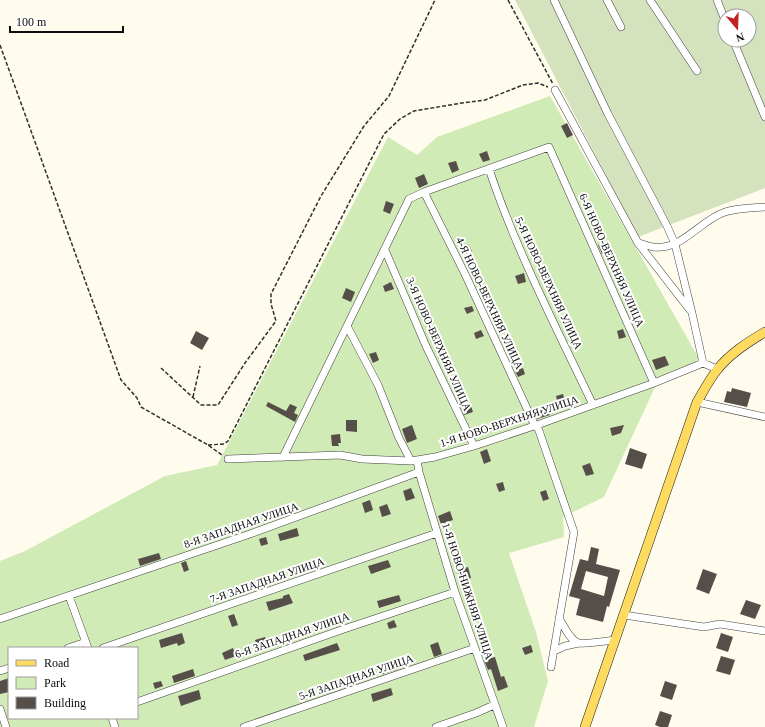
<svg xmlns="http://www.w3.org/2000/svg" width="765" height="727" viewBox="0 0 765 727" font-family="Georgia,serif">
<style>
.green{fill:#d0ebb6;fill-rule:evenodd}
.cemetery{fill:#d5e2be;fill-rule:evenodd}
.building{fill:#564f49;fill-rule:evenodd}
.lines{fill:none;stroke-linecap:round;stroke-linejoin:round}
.minor-casing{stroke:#404040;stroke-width:8}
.major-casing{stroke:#1e1e1e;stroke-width:10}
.path{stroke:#2f2f2f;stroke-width:1.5;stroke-dasharray:4 2;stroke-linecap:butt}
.minor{stroke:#fff;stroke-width:7}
.major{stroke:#fdda60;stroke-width:9}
.labels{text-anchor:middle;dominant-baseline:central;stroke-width:4;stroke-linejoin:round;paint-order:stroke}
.street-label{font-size:11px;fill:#0d0d0d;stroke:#fff}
</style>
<rect width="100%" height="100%" fill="#fffcee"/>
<path class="green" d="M 550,96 L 698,357 L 696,366 L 657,383 L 604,497 L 563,517 L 564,537 L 509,553 L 536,632 L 548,681 L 534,727 L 0,727 L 0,561 L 25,551 L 165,476 L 217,465 L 388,137 L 417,155 L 437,137 ZM 9,648 L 137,648 L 137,718 L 9,718 Z"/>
<path class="cemetery" d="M 515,0 L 765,0 L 765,188 L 638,237 ZM 725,16 L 749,16 L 749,40 L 725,40 Z"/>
<path class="building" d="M 567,123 L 573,135 L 567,138 L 561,126 Z
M 487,151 L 490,160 L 483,162 L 479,154 Z
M 456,161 L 459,170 L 452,173 L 448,163 Z
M 424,174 L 428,184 L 419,188 L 415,178 Z
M 386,201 L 394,204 L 390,214 L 383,211 Z
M 605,242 L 608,251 L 602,254 L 598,245 Z
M 468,244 L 472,251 L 462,255 L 459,248 Z
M 546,269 L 548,275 L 540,278 L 538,272 Z
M 524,273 L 526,282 L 518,284 L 515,276 Z
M 391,282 L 394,289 L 385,292 L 383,286 Z
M 346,288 L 355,292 L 351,302 L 342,298 Z
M 472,306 L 474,311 L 467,314 L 464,308 Z
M 623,329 L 626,337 L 619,339 L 617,331 Z
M 481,330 L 484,336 L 476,339 L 474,333 Z
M 196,331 L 209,338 L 202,350 L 190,343 Z
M 443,343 L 449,355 L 439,359 L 434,347 Z
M 376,352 L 379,360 L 373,363 L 369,354 Z
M 665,356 L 669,365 L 656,370 L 652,360 Z
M 523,368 L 525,374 L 518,377 L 515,371 Z
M 732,388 L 751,393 L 747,407 L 724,402 L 727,391 L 731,392 Z
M 563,394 L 565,401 L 558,404 L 556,396 Z
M 268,402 L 286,411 L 290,404 L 297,407 L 294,413 L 298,415 L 295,422 L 266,406 Z
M 470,403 L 473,412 L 464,415 L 460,406 Z
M 548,408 L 550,415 L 537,419 L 534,413 Z
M 346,420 L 357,420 L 357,432 L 346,431 Z
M 412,425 L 417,439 L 407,443 L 402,429 Z
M 624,425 L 621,433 L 612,436 L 610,428 Z
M 340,434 L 341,443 L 338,443 L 339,446 L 332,446 L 331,435 Z
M 630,448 L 647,454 L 642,469 L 625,464 Z
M 487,449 L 491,461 L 484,464 L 480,452 Z
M 590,463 L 594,474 L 586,476 L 582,466 Z
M 503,482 L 505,490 L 499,492 L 496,484 Z
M 411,488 L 415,498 L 406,501 L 403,491 Z
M 546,490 L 549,499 L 543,501 L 540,492 Z
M 370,500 L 373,510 L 365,513 L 362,503 Z
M 387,504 L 391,514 L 382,517 L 379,507 Z
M 293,505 L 295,512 L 275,519 L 272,512 Z
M 450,511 L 453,520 L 441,524 L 438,516 Z
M 297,528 L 299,536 L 280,541 L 278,534 Z
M 266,537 L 268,544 L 261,546 L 259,539 Z
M 591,547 L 599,549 L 596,564 L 620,570 L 609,607 L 607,606 L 603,622 L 576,615 L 580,599 L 569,596 L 580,559 L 588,561 ZM 586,571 L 608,577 L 604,596 L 581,589 Z
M 159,553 L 161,559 L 140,566 L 138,559 Z
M 388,560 L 391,567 L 371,574 L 368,566 Z
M 186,561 L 189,570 L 184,572 L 181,563 Z
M 468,567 L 471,578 L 460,581 L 457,570 Z
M 703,569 L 717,574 L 709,594 L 696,589 Z
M 276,574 L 279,579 L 262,585 L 260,579 Z
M 472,591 L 475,599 L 469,601 L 466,593 Z
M 289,594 L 293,603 L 269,611 L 266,602 L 283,598 L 283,596 Z
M 399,595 L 401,601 L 379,608 L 377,601 Z
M 746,600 L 761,605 L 755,619 L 740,614 Z
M 476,604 L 478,613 L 471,615 L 468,607 Z
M 234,614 L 238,625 L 232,627 L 228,616 Z
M 394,620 L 397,627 L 389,629 L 387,623 Z
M 182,633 L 185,643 L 178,646 L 177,643 L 161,648 L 159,640 Z
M 721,633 L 733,637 L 728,652 L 716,648 Z
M 265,637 L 267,643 L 257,646 L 255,640 Z
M 438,642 L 442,654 L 434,657 L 430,645 Z
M 337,643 L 340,650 L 305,661 L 303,655 Z
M 531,645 L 533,652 L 525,655 L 522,648 Z
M 233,648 L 236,656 L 225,660 L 222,653 Z
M 721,656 L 735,660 L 730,675 L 716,671 Z
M 495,657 L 501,677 L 504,676 L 508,687 L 498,691 L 491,669 L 488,670 L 484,660 Z
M 399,661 L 401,668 L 380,675 L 377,668 Z
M 193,669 L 195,676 L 174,683 L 172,676 Z
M 9,678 L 9,692 L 0,694 L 0,681 Z
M 161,681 L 163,686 L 155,689 L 153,683 Z
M 665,681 L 677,685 L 672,700 L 660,696 Z
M 391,688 L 393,695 L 373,702 L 371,694 Z
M 199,690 L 201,699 L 181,706 L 178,696 Z
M 660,711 L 672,715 L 668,727 L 660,727 L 655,725 Z"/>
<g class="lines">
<defs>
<path id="minor" d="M 554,0 L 608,114 L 667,226 L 675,244 L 692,313 L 703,363
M 607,0 L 621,27
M 650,0 L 697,71
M 717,0 L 725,20
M 733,40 L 765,117
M 555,90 L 638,243 L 690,310
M 489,169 C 516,250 556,327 593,405
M 424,192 L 465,274 L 535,426
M 638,243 C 643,244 648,246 653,247 C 682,251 700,220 725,212 C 738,208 752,208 765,207
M 385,250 L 426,346 L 474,446
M 347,326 L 378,385 L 399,438 L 411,461
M 697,402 L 765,417
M 537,425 L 574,532 L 551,667
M 283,457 L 409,199 L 424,192 L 549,147 L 654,383
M 228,459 L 340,455 L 362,459 L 411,461 L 435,457 L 474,446 L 537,425 L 654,383 L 703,363 L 717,369
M 417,460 L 419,472 L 455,592 L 503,727
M 69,596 L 88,648
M 624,615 L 704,627 L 720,624 L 765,631
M 559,618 C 564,626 570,641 579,643 C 587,644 606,641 615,640
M 0,619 L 250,534 L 419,472
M 68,648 L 86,642
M 103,648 L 437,533
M 554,651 L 565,646 L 579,643
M 0,671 L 9,668
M 137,702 L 344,629 L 455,592
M 0,709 L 6,727
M 112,718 L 115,727
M 244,727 L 475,648
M 436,727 L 476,713 L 494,705"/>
<path id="major" d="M 585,727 L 697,402 C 703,392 709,380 717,370 C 729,354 748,342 765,332"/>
</defs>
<use href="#minor" class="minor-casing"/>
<use href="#major" class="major-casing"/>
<path class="path" d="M 508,0 L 553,84
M 0,45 L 121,380 L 137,398 L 141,407 L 208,445 L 222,455
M 161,368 L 201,405 L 218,405 L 245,363 L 276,321 L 271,304 L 271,294 L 321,196 L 364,126 L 389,96 L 435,0
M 193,397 L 200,366
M 208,445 L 224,444 L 228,441 L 384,134 L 400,119 L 414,111 L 462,103 L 485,100 L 523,85 L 538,83 L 548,87"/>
<use href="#minor" class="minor"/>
<use href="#major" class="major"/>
</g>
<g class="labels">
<g class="street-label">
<text transform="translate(612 260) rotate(66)">6-Я НОВО-ВЕРХНЯЯ УЛИЦА</text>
<text transform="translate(549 283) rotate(65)">5-Я НОВО-ВЕРХНЯЯ УЛИЦА</text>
<text transform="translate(490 303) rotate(65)">4-Я НОВО-ВЕРХНЯЯ УЛИЦА</text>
<text transform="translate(439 344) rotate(66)">3-Я НОВО-ВЕРХНЯЯ УЛИЦА</text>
<text transform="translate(509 421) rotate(-18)">1-Я НОВО-ВЕРХНЯЯ УЛИЦА</text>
<text transform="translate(241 525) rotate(-19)">8-Я ЗАПАДНАЯ УЛИЦА</text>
<text transform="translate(267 580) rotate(-19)">7-Я ЗАПАДНАЯ УЛИЦА</text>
<text transform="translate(468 591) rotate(72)">1-Я НОВО-НИЖНЯЯ УЛИЦА</text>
<text transform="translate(292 635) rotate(-19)">6-Я ЗАПАДНАЯ УЛИЦА</text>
<text transform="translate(356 677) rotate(-19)">5-Я ЗАПАДНАЯ УЛИЦА</text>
</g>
</g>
<rect x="8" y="647" width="130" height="72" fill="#ffffff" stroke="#9e9e9e"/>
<rect x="16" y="660" width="20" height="6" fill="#fdda60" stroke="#9e9e9e"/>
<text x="44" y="667" font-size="12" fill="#0d0d0d">Road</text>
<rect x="16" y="677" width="20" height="12" fill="#d0ebb6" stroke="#9e9e9e"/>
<text x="44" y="687" font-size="12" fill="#0d0d0d">Park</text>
<rect x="16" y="697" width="20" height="12" fill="#564f49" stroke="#9e9e9e"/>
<text x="44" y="707" font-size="12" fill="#0d0d0d">Building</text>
<g transform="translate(737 28) rotate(161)"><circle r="19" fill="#ffffff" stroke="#9e9e9e"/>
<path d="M0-3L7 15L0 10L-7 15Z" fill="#c22125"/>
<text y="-6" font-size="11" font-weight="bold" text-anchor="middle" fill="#0d0d0d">N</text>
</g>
<path d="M10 26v6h113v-6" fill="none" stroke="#0d0d0d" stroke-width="2"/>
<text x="16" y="26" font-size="12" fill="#0d0d0d" stroke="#ffffff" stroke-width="3" paint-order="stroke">100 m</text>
</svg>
